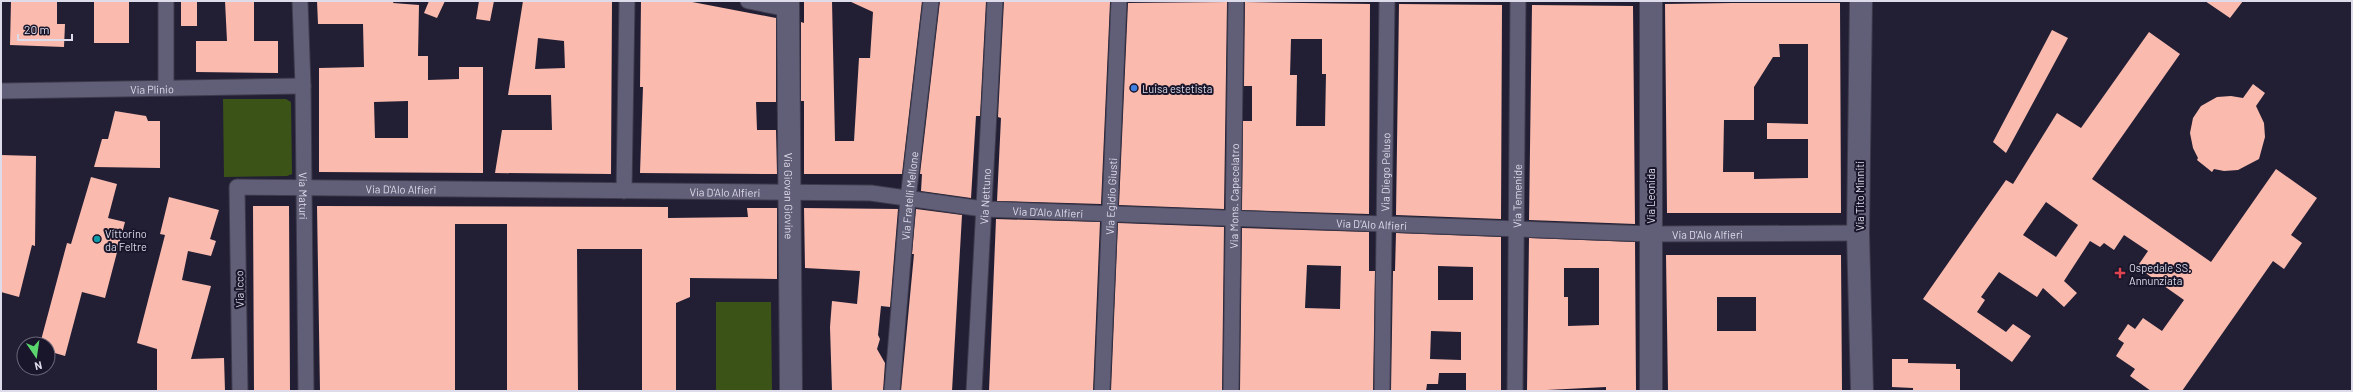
<svg xmlns="http://www.w3.org/2000/svg" width="2353" height="392" viewBox="0 0 2353 392" font-family="Barlow,sans-serif">
<style>
.green{fill:#3b5317}
.building{fill:#fabaae;fill-rule:evenodd}
.lines{fill:none;stroke-linecap:round;stroke-linejoin:round}
.street-casing{stroke:#3e3b4d;stroke-width:17}
.secondary-casing{stroke:#3e3b4d;stroke-width:24}
.street{stroke:#615f78;stroke-width:15}
.secondary{stroke:#615f78;stroke-width:22}
.shop-dot{fill:#3f7fe0;stroke:#19152a;stroke-width:1.5}
.culture-dot{fill:#0f9aa8;stroke:#19152a;stroke-width:1.5}
.health-dot{fill:#e0444e;stroke:#19152a;stroke-width:1.5}
.labels{text-anchor:middle;dominant-baseline:central;stroke-width:4;stroke-linejoin:round;paint-order:stroke}
.street-label{font-size:11px;fill:#dedceb;stroke:#19152a}
.poi-label{font-size:11px;fill:#dedceb;stroke:#19152a;text-anchor:start}
</style>
<rect width="100%" height="100%" fill="#221f34"/>
<path class="green" d="M 223,99 L 286,99 L 291,102 L 292,174 L 287,176 L 224,177 Z
M 716,302 L 771,302 L 772,391 L 716,391 Z"/>
<path class="building" d="M 11,1 L 57,1 L 57,24 L 65,24 L 64,47 L 10,45 Z
M 94,1 L 129,1 L 129,43 L 94,43 Z
M 181,1 L 197,1 L 197,26 L 181,26 Z
M 225,1 L 254,1 L 254,41 L 278,41 L 278,73 L 196,72 L 196,41 L 227,41 Z
M 317,1 L 394,1 L 393,3 L 419,5 L 418,56 L 428,56 L 428,80 L 459,79 L 459,67 L 483,67 L 483,173 L 319,172 L 319,68 L 364,67 L 363,24 L 318,24 ZM 408,101 L 408,138 L 375,138 L 374,102 Z
M 429,1 L 445,1 L 437,18 L 424,13 Z
M 479,1 L 494,1 L 490,21 L 476,19 Z
M 523,1 L 612,1 L 611,174 L 495,173 L 502,130 L 552,130 L 551,95 L 508,95 ZM 538,38 L 564,41 L 565,68 L 535,69 Z
M 641,1 L 687,1 L 776,18 L 776,102 L 756,102 L 757,130 L 776,130 L 777,174 L 640,173 L 643,87 L 640,87 Z
M 804,1 L 832,1 L 835,141 L 854,141 L 859,58 L 870,58 L 873,12 L 849,1 L 922,1 L 902,174 L 804,174 L 804,101 L 801,101 L 801,22 L 804,23 Z
M 940,1 L 986,1 L 980,116 L 976,116 L 971,198 L 921,191 L 922,174 L 920,174 Z
M 1004,1 L 1110,2 L 1101,204 L 997,201 L 1001,118 L 998,117 Z
M 2205,1 L 2243,1 L 2230,18 Z
M 1227,2 L 1224,209 L 1119,205 L 1128,3 Z
M 1245,2 L 1370,4 L 1369,214 L 1242,210 L 1243,121 L 1252,121 L 1252,86 L 1244,86 ZM 1291,39 L 1322,39 L 1322,74 L 1326,74 L 1325,126 L 1296,126 L 1297,75 L 1290,75 Z
M 1732,3 L 1840,3 L 1841,213 L 1667,213 L 1665,4 ZM 1779,44 L 1808,44 L 1808,124 L 1767,123 L 1767,139 L 1808,139 L 1808,178 L 1754,179 L 1754,172 L 1723,172 L 1724,120 L 1754,120 L 1754,87 L 1773,57 L 1780,57 Z
M 1399,4 L 1502,5 L 1501,219 L 1396,215 Z
M 1532,5 L 1633,6 L 1635,224 L 1529,220 Z
M 2052,30 L 2068,38 L 2006,153 L 1993,142 Z
M 2149,32 L 2180,54 L 2092,179 L 2211,262 L 2276,169 L 2317,198 L 2291,235 L 2302,243 L 2284,269 L 2273,261 L 2182,391 L 2151,391 L 2130,376 L 2135,369 L 2116,356 L 2124,343 L 2118,339 L 2128,324 L 2135,329 L 2143,318 L 2162,331 L 2184,300 L 2137,267 L 2148,251 L 2124,235 L 2114,250 L 2104,243 L 2100,247 L 2090,241 L 2064,281 L 2077,293 L 2064,307 L 2043,288 L 2037,297 L 1999,272 L 1981,297 L 1985,300 L 1977,312 L 2006,332 L 2013,324 L 2031,336 L 2012,362 L 1923,299 L 2006,180 L 2013,184 L 2057,113 L 2081,128 ZM 2046,202 L 2078,225 L 2056,257 L 2023,235 Z
M 2253,84 L 2265,93 L 2256,106 L 2264,123 L 2265,137 L 2259,159 L 2238,170 L 2224,171 L 2214,169 L 2212,172 L 2197,160 L 2198,158 L 2193,148 L 2190,133 L 2193,118 L 2201,106 L 2217,97 L 2231,96 L 2243,98 Z
M 115,111 L 146,116 L 148,121 L 160,121 L 160,168 L 94,167 L 102,139 L 108,139 Z
M 1,155 L 36,156 L 35,246 L 32,245 L 19,297 L 1,292 Z
M 91,177 L 117,184 L 108,218 L 125,222 L 105,298 L 82,292 L 65,356 L 48,351 L 48,344 L 40,344 L 67,243 L 71,244 Z
M 169,197 L 219,210 L 210,239 L 216,241 L 211,256 L 188,251 L 182,280 L 211,286 L 191,359 L 224,358 L 225,391 L 157,391 L 157,349 L 137,343 L 165,235 L 160,234 Z
M 253,206 L 289,206 L 290,391 L 254,391 Z
M 317,206 L 668,207 L 668,218 L 748,217 L 747,208 L 777,208 L 777,279 L 690,278 L 690,297 L 676,303 L 676,391 L 642,391 L 642,249 L 577,249 L 578,391 L 507,391 L 507,224 L 455,224 L 455,391 L 320,391 Z
M 804,208 L 898,209 L 890,307 L 881,306 L 878,335 L 880,339 L 877,349 L 885,363 L 883,391 L 832,391 L 830,327 L 832,301 L 857,304 L 860,271 L 805,268 Z
M 916,209 L 962,215 L 952,391 L 901,391 L 914,254 L 912,254 Z
M 996,219 L 1100,222 L 1093,391 L 989,391 Z
M 1118,223 L 1224,227 L 1222,391 L 1111,391 Z
M 1242,228 L 1369,232 L 1369,271 L 1375,271 L 1373,391 L 1240,391 ZM 1307,265 L 1341,266 L 1340,309 L 1305,308 Z
M 1396,233 L 1501,237 L 1501,391 L 1466,391 L 1466,373 L 1439,373 L 1438,384 L 1427,384 L 1426,391 L 1391,391 L 1393,271 L 1395,271 ZM 1438,266 L 1473,267 L 1473,300 L 1438,300 ZM 1431,331 L 1461,332 L 1461,360 L 1430,359 Z
M 1529,238 L 1635,242 L 1636,391 L 1606,391 L 1606,387 L 1527,391 ZM 1564,268 L 1599,268 L 1599,325 L 1568,326 L 1568,297 L 1564,297 Z
M 1666,255 L 1841,255 L 1842,391 L 1668,391 ZM 1717,297 L 1756,297 L 1756,331 L 1717,331 Z
M 1892,359 L 1908,359 L 1908,363 L 1956,364 L 1956,369 L 1960,369 L 1960,391 L 1913,391 L 1913,388 L 1892,387 Z"/>
<g class="lines">
<defs>
<g id="street">
<path d="M 166,1 L 166,88"/>
<path id="s1" d="M 300,1 L 303,86 L 306,391"/>
<path d="M 748,1 L 788,9"/>
<path id="s2" d="M 1,91 L 303,86"/>
<path d="M 624,191 L 627,1"/>
<path id="s3" d="M 240,391 L 237,187 L 871,193 L 983,209 L 1650,234 L 1858,233"/>
<path id="s4" d="M 892,391 L 908,199 L 931,1"/>
<path id="s5" d="M 974,391 L 995,1"/>
<path id="s6" d="M 1102,391 L 1119,1"/>
<path id="s7" d="M 1231,391 L 1236,1"/>
<path id="s8" d="M 1382,391 L 1387,1"/>
<path id="s9" d="M 1515,391 L 1518,1"/>
</g>
<g id="secondary">
<path id="s10" d="M 788,1 L 791,391"/>
<path d="M 1861,1 L 1858,233 L 1862,391"/>
<path d="M 1651,391 L 1651,1"/>
</g>
</defs>
<use href="#street" class="street-casing"/>
<use href="#secondary" class="secondary-casing"/>
<use href="#street" class="street"/>
<use href="#secondary" class="secondary"/>
</g>
<circle class="shop-dot" cx="1134" cy="88" r="4"/>
<circle class="culture-dot" cx="97" cy="239" r="4"/>
<path class="health-dot" d="M2118 267h4v4h4v4h-4v4h-4v-4h-4v-4h4z"/>
<g class="labels">
<g class="street-label">
<text stroke="none"><textPath href="#s2" startOffset="151">Via Plinio</textPath></text>
<text stroke="none"><textPath href="#s8" startOffset="219">Via Diego Peluso</textPath></text>
<text stroke="none"><textPath href="#s3" startOffset="368">Via D'Alo Alfieri</textPath></text>
<text stroke="none"><textPath href="#s3" startOffset="692">Via D'Alo Alfieri</textPath></text>
<text stroke="none"><textPath href="#s1" startOffset="195">Via Maturi</textPath></text>
<text stroke="none"><textPath href="#s10" startOffset="195">Via Giovan Giovine</textPath></text>
<text stroke="none"><textPath href="#s4" startOffset="196">Via Fratelli Mellone</textPath></text>
<text stroke="none"><textPath href="#s5" startOffset="195">Via Nettuno</textPath></text>
<text stroke="none"><textPath href="#s6" startOffset="195">Via Egidio Giusti</textPath></text>
<text stroke="none"><textPath href="#s7" startOffset="195">Via Mons. Capecelatro</textPath></text>
<text stroke="none"><textPath href="#s9" startOffset="195">Via Temenide</textPath></text>
<text transform="translate(1650 196) rotate(-90)">Via Leonida</text>
<text transform="translate(1859 196) rotate(-90)">Via Tito Minniti</text>
<text stroke="none"><textPath href="#s3" startOffset="1016">Via D'Alo Alfieri</textPath></text>
<text stroke="none"><textPath href="#s3" startOffset="1340">Via D'Alo Alfieri</textPath></text>
<text stroke="none"><textPath href="#s3" startOffset="1676">Via D'Alo Alfieri</textPath></text>
<text transform="translate(239 289) rotate(-91)">Via Icco</text>
</g>
<g class="poi-label">
<text x="1142" y="88">Luisa estetista</text>
<text x="105" y="233">Vittorino<tspan x="105" dy="13">da Feltre</tspan></text>
<text x="2129" y="267">Ospedale SS.<tspan x="2129" dy="13">Annunziata</tspan></text>
</g>
</g>
<rect width="2353" height="392" fill="none" stroke="#dedceb" stroke-width="4"/>
<g transform="translate(36 356) rotate(167)"><circle r="19" fill="#19152a" stroke="#686577"/>
<path d="M0-3L7 15L0 10L-7 15Z" fill="#5bd56e"/>
<text y="-6" font-size="11" font-weight="bold" text-anchor="middle" fill="#dedceb">N</text>
</g>
<path d="M18 34v6h54v-6" fill="none" stroke="#dedceb" stroke-width="2"/>
<text x="24" y="34" font-size="12" fill="#dedceb" stroke="#19152a" stroke-width="3" paint-order="stroke">20 m</text>
</svg>
